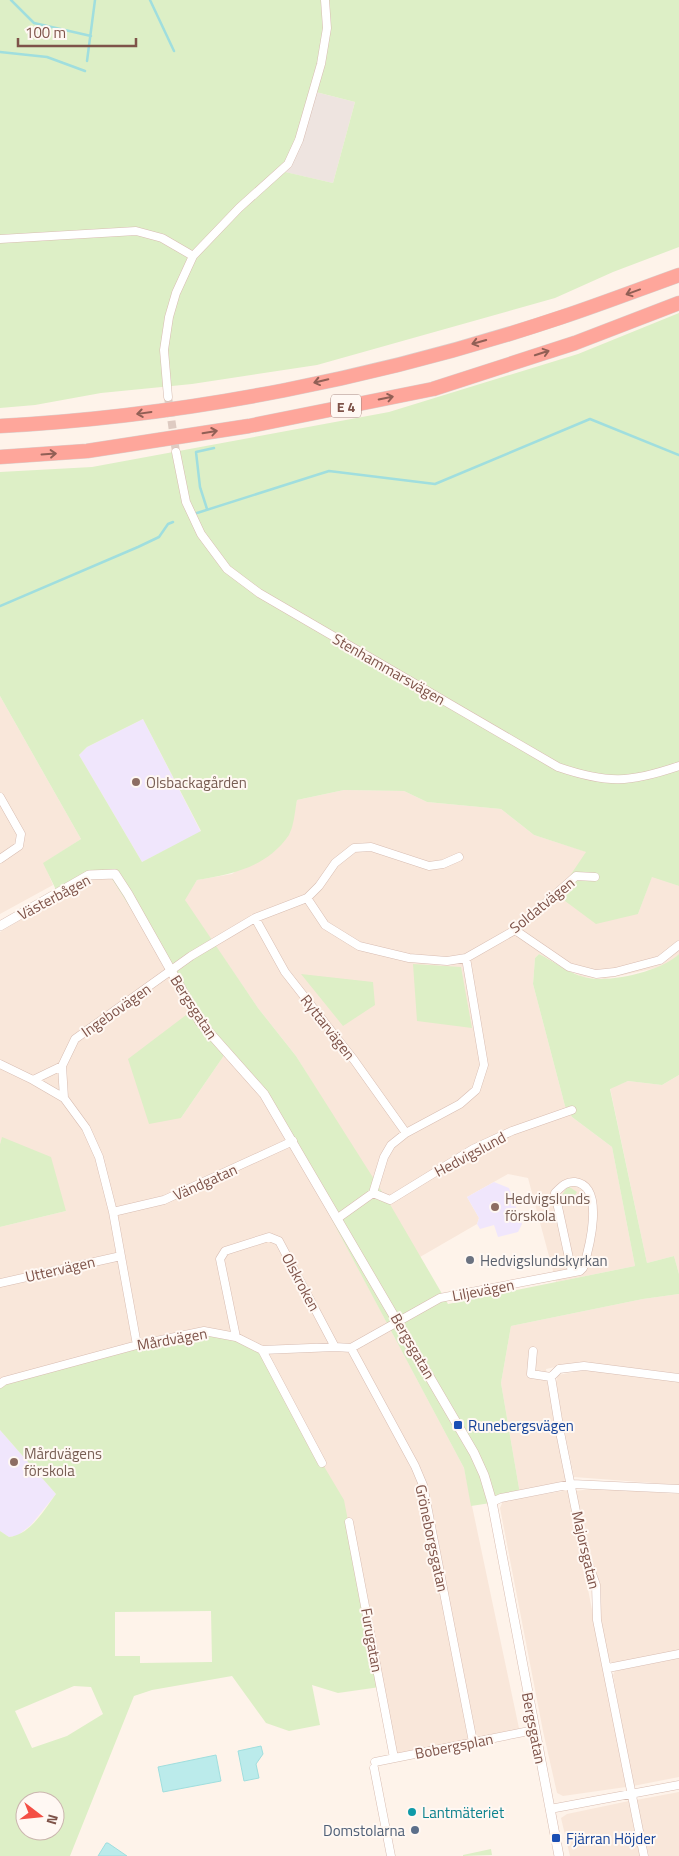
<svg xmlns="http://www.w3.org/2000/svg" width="679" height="1856" viewBox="0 0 679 1856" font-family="'Titillium Web',sans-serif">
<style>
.residential{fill:#f9e7da}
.industrial{fill:#eee4e0}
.education{fill:#f0e6fc}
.green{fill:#ddefc6;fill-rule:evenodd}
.water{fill:#bbebeb;stroke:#a0dede}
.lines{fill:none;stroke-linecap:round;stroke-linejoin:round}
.stream{stroke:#a0dede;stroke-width:2.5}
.minor-tunnel{stroke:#decbc2;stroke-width:8;stroke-dasharray:8 4;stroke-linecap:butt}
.minor-casing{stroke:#d8bdb2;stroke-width:9}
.tertiary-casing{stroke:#d8bdb2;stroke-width:10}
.motorway-casing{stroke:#dbcfcc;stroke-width:15}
.minor{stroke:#fff;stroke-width:8}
.tertiary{stroke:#fff;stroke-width:9}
.motorway{stroke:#fea69b;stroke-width:14}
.oneway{stroke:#915f55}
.education-dot{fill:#8d6e63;stroke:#fff8f3;stroke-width:2}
.worship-dot{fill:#6b7280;stroke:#fff8f3;stroke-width:2}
.transit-dot{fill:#1a4fb4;stroke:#fff8f3;stroke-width:2}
.culture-dot{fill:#0f9aa8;stroke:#fff8f3;stroke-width:2}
.service-dot{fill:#5c6f8a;stroke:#fff8f3;stroke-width:2}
.labels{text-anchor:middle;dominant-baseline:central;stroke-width:4;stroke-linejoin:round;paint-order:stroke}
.shield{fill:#fff8f3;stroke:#a5847c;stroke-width:1}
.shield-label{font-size:14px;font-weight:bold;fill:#7e5349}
.street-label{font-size:15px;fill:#7e5349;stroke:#fff8f3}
.education-label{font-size:15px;fill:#785e54;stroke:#fff8f3;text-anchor:start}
.worship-label{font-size:15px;fill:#5b616d;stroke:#fff8f3;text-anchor:start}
.transit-label{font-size:15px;fill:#164399;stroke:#fff8f3;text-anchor:start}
.culture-label{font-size:15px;fill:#0d838f;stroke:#fff8f3;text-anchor:start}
.service-label{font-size:15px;fill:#4e5e75;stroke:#fff8f3;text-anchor:end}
</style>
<rect width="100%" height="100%" fill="#fef3ea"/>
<path class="residential" d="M 0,696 L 81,839 L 44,863 L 53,885 L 0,914 Z
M 344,790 L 404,791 L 427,802 L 501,809 L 534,835 L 587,852 L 638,914 L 652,876 L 679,886 L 679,954 L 670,962 L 660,967 L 605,979 L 582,977 L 539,954 L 535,958 L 533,984 L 565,1106 L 572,1117 L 612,1147 L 635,1266 L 556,1282 L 528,1178 L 508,1174 L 467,1197 L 479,1218 L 477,1224 L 420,1257 L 296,1056 L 258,1008 L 184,900 L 197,880 L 232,874 L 290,833 L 297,800 Z
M 91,878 L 112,879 L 194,1009 L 181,1118 L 225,1054 L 267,1097 L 464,1468 L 520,1733 L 394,1758 L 380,1687 L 0,1384 L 0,1227 L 66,1211 L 2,1138 L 0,1144 L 0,932 Z
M 679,1075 L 679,1274 L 674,1256 L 647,1263 L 610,1088 L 628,1081 L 662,1085 Z
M 679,1294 L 679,1374 L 579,1362 L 546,1369 L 566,1480 L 520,1494 L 501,1383 L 511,1326 L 643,1299 Z
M 584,1370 L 679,1382 L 679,1485 L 574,1477 L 555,1385 L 558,1375 Z
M 598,1488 L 679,1494 L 679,1650 L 613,1663 L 609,1661 L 601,1621 L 601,1587 L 588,1549 L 575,1491 Z
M 569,1490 L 626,1787 L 563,1796 L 557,1793 L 543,1731 L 500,1508 L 503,1501 Z
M 679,1658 L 679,1777 L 633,1786 L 613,1675 L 615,1671 Z
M 679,1792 L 679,1856 L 649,1856 L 636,1800 Z
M 629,1801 L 640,1856 L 570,1856 L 561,1818 L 567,1814 Z"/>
<path class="industrial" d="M 312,91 L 355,102 L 333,183 L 280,171 Z"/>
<path class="education" d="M 143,719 L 201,832 L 142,862 L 79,755 L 87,747 Z
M 494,1182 L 509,1188 L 522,1224 L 518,1232 L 498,1237 L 494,1225 L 480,1229 L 477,1224 L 479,1218 L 467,1197 Z
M 0,1430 L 56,1494 L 31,1525 L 17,1536 L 9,1537 L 0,1531 Z"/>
<path class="green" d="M 0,0 L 679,0 L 679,247 L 613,272 L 555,298 L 317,365 L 192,384 L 101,393 L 35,405 L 0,408 ZM 312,91 L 355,102 L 333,183 L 281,171 L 299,140 Z
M 679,313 L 679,886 L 652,877 L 638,914 L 596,924 L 557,895 L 586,852 L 534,835 L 501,809 L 427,802 L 404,791 L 344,790 L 297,800 C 295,810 294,826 289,835 C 267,867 233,874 197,880 L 185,900 L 258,1008 L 296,1056 L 391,1206 L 448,1304 L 635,1266 L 612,1147 L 572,1117 L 565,1106 L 533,984 L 535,958 L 539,954 C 553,961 569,973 584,977 C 608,984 662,971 679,954 L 679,1075 L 662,1085 L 628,1081 L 610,1089 L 647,1263 L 674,1256 L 679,1274 L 679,1294 L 643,1299 L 511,1326 L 501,1383 L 520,1494 L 523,1498 L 471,1506 L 464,1468 L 265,1094 L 225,1054 L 181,1118 L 149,1124 L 128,1059 L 194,1009 L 112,879 L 91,878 L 59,896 L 43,863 L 81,839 L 0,696 L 0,472 L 92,467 L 389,412 L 578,354 ZM 143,719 L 201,831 L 142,862 L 79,755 L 87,747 Z
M 413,964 L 461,967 L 472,1028 L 417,1021 Z
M 301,974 L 373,982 L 375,1005 L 343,1026 Z
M 2,1137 L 51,1157 L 66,1211 L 0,1227 L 0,1144 Z
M 568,1186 L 577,1192 L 568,1204 L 560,1198 Z
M 204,1331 L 221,1333 L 262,1350 L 322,1463 L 344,1500 L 380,1687 L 338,1693 L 312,1685 L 320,1725 L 289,1731 L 266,1723 L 232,1676 L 152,1690 L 134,1696 L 70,1856 L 0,1856 L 0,1531 L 9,1537 C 30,1535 44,1510 56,1494 L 0,1430 L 0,1385 ZM 211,1611 L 212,1662 L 140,1663 L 140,1656 L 115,1656 L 115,1612 ZM 74,1686 L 91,1687 L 103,1714 L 67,1736 L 32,1748 L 15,1711 ZM 25,1801 L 55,1801 L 55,1831 L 25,1831 Z
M 491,1849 L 492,1855 L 463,1856 L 463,1855 Z"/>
<path class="water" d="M 261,1746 L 263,1754 L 256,1764 L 259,1778 L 244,1781 L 238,1751 Z
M 216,1755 L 221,1781 L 163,1792 L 158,1767 Z
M 106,1843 L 108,1843 L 127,1856 L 98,1856 Z"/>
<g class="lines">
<path class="stream" d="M 11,0 L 34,23 L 91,36
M 150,0 L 174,51
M 0,52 L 47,57 L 85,71
M 87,61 L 95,0
M 207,509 L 200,487 L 196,452 L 214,448
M 197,513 L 329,471 L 435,484 L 590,419 L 679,455
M 0,606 L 138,547 L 159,537 L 168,524 L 173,522"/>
<path class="minor-tunnel" d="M 168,397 L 176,452"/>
<defs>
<path id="minor" d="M 0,239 L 136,231 L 162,238 L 193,256
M 168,397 L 164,350 L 169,317 L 176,293 L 193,256 L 239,208 L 288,164 L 299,140 L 321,64 L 327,28 L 325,0
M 176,452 L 186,502 L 201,534 L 227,569 L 259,593 L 558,767 C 608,784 629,783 679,766
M 0,797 L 21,834 L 19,846 L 0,859
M 307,898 L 325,925 L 359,946 L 409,958 L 447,961 L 466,958 L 515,930 L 576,876 L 595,877
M 255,918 L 285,972 L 354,1060 L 406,1133
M 515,930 L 569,967 L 596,974 L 615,972 L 660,960 L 679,945
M 0,1064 L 33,1080
M 62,1066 L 33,1080 L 64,1098
M 373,1193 L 390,1200 L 473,1149 L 512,1131 L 572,1110
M 113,1212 L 164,1200 L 293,1141
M 338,1218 L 373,1193 L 384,1157 L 391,1145 L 406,1133 L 460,1104 L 476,1090 L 484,1065 L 466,958
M 0,1283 L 121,1256
M 236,1337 L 220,1259 L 225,1251 L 269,1237 L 279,1241 L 335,1347
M 137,1345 L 113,1212 L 99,1157 L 86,1128 L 64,1098 L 62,1066 L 75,1039 L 191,956 L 255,918 L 307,898 L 319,886 L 335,863 L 354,848 L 371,847 L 429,866 L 443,864 L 459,857
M 351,1348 L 415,1466 L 423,1485 L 473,1742
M 262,1350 L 322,1463
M 533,1351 L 531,1374 L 551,1377
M 0,1384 L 4,1381 L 137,1345 L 204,1331 L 236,1337 L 262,1350 L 335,1347 L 351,1348 L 440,1298 L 580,1271 L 583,1268 C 589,1249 606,1186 575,1182 C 566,1181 561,1187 555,1193 L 572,1272
M 492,1502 L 501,1498 L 572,1484 L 679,1489
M 349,1522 L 394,1758
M 608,1668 L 679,1654
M 375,1762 L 534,1730
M 374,1768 L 391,1856
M 550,1809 L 679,1785
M 644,1856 L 597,1620 L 596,1585 L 584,1551 L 560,1432 L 551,1377 L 559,1369 L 584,1366 L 679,1378"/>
<path id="tertiary" d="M 0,926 L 89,875 L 115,874 L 128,894 L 200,1022 L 264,1094 L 474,1453 L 484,1475 L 492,1502 L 559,1856"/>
<path id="motorway" d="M 0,426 C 188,416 383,377 562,317 C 601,304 640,289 679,275
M 0,457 L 87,451 L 249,426 L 433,389 L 575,343 L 679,303"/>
</defs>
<use href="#minor" class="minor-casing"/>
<use href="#tertiary" class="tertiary-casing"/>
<use href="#motorway" class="motorway-casing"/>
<use href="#minor" class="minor"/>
<use href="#tertiary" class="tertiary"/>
<use href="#motorway" class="motorway"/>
</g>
<defs><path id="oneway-shaft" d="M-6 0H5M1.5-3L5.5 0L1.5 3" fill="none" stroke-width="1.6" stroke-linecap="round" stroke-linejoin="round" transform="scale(1.25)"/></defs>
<g class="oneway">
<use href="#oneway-shaft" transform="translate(633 292) rotate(160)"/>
<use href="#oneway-shaft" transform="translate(479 342) rotate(164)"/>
<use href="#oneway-shaft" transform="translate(542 353) rotate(-18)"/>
<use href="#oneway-shaft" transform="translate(321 381) rotate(167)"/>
<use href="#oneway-shaft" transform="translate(386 398) rotate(-11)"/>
<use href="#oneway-shaft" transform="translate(144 413) rotate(172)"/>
<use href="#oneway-shaft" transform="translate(210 432) rotate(-9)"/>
<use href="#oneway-shaft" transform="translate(49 454) rotate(-4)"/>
</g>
<g class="education-dot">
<circle cx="136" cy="782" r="5"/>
<circle cx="495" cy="1207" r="5"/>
<circle cx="14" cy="1462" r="5"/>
</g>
<circle class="worship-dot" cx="470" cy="1260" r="5"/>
<g class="transit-dot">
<rect x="453" y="1420" width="10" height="10" rx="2.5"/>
<rect x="551" y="1833" width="10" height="10" rx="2.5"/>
</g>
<circle class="culture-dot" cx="412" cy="1812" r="5"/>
<circle class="service-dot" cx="415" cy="1830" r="5"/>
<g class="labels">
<rect class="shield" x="331" y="394.5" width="30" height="23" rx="4"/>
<g class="shield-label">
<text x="346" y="406">E 4</text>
</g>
<g class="street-label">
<text transform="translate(389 669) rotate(30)">Stenhammarsvägen</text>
<text transform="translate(54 897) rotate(-28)">Västerbågen</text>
<text transform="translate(542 905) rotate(-39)">Soldatvägen</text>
<text transform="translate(194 1007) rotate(57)">Bergsgatan</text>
<text transform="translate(116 1010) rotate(-35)">Ingebovägen</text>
<text transform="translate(328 1027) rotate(52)">Ryttarvägen</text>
<text transform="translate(470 1154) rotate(-28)">Hedvigslund</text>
<text transform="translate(205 1182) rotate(-24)">Vändgatan</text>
<text transform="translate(60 1269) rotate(-13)">Uttervägen</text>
<text transform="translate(301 1282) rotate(62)">Olskroken</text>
<text transform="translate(483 1290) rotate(-11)">Liljevägen</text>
<text transform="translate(172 1339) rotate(-10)">Mårdvägen</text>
<text transform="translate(413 1346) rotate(60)">Bergsgatan</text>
<text transform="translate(432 1538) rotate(78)">Gröneborgsgatan</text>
<text transform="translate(586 1550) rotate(77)">Majorsgatan</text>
<text transform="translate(372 1640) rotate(80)">Furugatan</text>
<text transform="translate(534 1728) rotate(79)">Bergsgatan</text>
<text transform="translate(454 1746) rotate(-11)">Bobergsplan</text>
</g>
<g class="education-label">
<text x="146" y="782">Olsbackagården</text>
<text x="505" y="1198">Hedvigslunds<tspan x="505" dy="17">förskola</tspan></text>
<text x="24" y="1453">Mårdvägens<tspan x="24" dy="17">förskola</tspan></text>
</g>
<g class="worship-label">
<text x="480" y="1260">Hedvigslundskyrkan</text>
</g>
<g class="transit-label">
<text x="468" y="1425">Runebergsvägen</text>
<text x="566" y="1838">Fjärran Höjder</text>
</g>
<g class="culture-label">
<text x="422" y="1812">Lantmäteriet</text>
</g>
<g class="service-label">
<text x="405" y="1830">Domstolarna</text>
</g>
</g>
<g transform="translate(40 1816) rotate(106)"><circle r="24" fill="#fff8f3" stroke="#cbb6af"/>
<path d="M0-4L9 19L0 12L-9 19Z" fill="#f44f44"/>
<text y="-8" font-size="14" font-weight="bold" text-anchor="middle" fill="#7e5349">N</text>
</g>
<path d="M18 38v8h118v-8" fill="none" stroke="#7e5349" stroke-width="2.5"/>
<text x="25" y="38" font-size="15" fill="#7e5349" stroke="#fff8f3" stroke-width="4" paint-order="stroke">100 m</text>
</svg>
